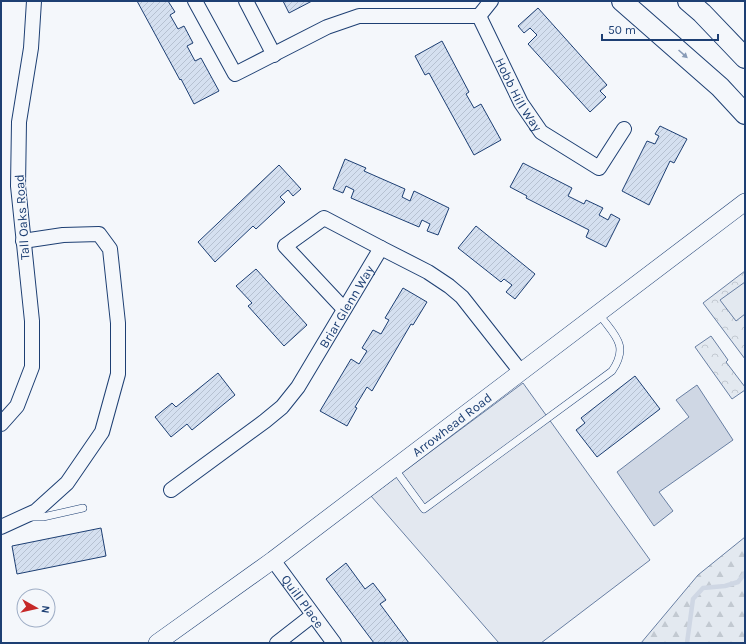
<svg xmlns="http://www.w3.org/2000/svg" width="746" height="644" viewBox="0 0 746 644" font-family="Karla,sans-serif">
<style>
.forest{fill:url(#forest-firs);stroke:#687fa3}
.park{fill:url(#park-crowns);stroke:#687fa3}
.garden{fill:#e3e9f0;stroke:#687fa3}
.parking{fill:#e3e8f0;stroke:#687fa3}
.water{fill:#cfd7e4;stroke:#687fa3}
.lines{fill:none;stroke-linecap:round;stroke-linejoin:round}
.stream{stroke:#cfd7e4;stroke-width:4.5}
.building{fill:url(#building-hatch);stroke:#1d3f73}
.service-casing{stroke:#1d3f73;stroke-width:8}
.minor-casing{stroke:#1d3f73;stroke-width:16}
.tertiary-casing{stroke:#1d3f73;stroke-width:18}
.secondary-casing{stroke:#1d3f73;stroke-width:22}
.service{stroke:#f4f7fb;stroke-width:7}
.minor{stroke:#f4f7fb;stroke-width:14}
.tertiary{stroke:#f4f7fb;stroke-width:17}
.secondary{stroke:#f4f7fb;stroke-width:20}
.oneway{fill:#889bb7}
.labels{text-anchor:middle;dominant-baseline:central;stroke-width:3;stroke-linejoin:round;paint-order:stroke}
.street-label{font-size:13px;fill:#1d3f73;stroke:#f4f7fb}
</style>
<defs>
<pattern id="forest-firs" width="22" height="20" patternUnits="userSpaceOnUse"><rect width="22" height="20" fill="#e3e9f0"/><path d="M5 1l3.5 6h-7zM16 11l3.5 6h-7z" fill="#c2c9d1"/></pattern>
<pattern id="park-crowns" width="20" height="18" patternUnits="userSpaceOnUse"><rect width="20" height="18" fill="#e3e9f0"/><path d="M2 6a3 3 0 1 1 6 0M12 15a3 3 0 1 1 6 0" fill="none" stroke="#c2c9d1"/></pattern>
<pattern id="building-hatch" width="6" height="6" patternUnits="userSpaceOnUse"><rect width="6" height="6" fill="#d5e0f0"/><path d="M-1 1l2-2M0 6l6-6M5 7l2-2" fill="none" stroke="#b6c1d1"/></pattern>
</defs>
<rect width="100%" height="100%" fill="#f4f7fb"/>
<path class="forest" d="M 745,537 L 745,643 L 641,643 L 698,575 Z"/>
<path class="park" d="M 745,271 L 745,359 L 703,303 Z
M 711,336 L 728,360 L 726,362 L 745,387 L 745,390 L 732,399 L 695,347 Z"/>
<path class="garden" d="M 745,282 L 745,314 L 736,321 L 720,300 Z"/>
<path class="parking" d="M 523,383 L 650,560 L 541,643 L 499,643 L 371,496 Z"/>
<path class="water" d="M 697,385 L 733,440 L 659,492 L 673,511 L 654,526 L 617,472 L 689,417 L 676,400 Z"/>
<g class="lines">
<path class="stream" d="M 687,643 L 693,599 L 703,588 L 725,586 L 738,582 L 745,573"/>
</g>
<path class="building" d="M 137,1 L 168,1 L 175,12 L 170,15 L 178,29 L 184,26 L 193,43 L 187,46 L 195,61 L 201,58 L 219,91 L 194,104 L 181,79 L 180,80 Z
M 283,1 L 312,1 L 289,13 Z
M 538,8 L 607,85 L 600,91 L 606,97 L 590,112 L 528,44 L 537,35 L 530,28 L 524,33 L 518,26 Z
M 442,41 L 469,92 L 466,94 L 474,108 L 481,104 L 501,140 L 474,155 L 429,73 L 425,75 L 415,56 Z
M 660,126 L 687,139 L 674,163 L 670,161 L 649,205 L 622,191 L 647,141 L 655,144 L 659,136 L 655,134 Z
M 345,159 L 366,168 L 364,171 L 405,189 L 402,197 L 410,201 L 414,191 L 449,208 L 438,235 L 427,231 L 430,224 L 422,220 L 419,227 L 351,198 L 354,190 L 346,186 L 343,193 L 333,189 Z
M 523,163 L 572,188 L 568,196 L 584,204 L 586,200 L 603,208 L 599,215 L 608,220 L 611,214 L 620,219 L 606,247 L 586,237 L 589,230 L 526,198 L 527,196 L 510,187 Z
M 279,165 L 301,189 L 293,196 L 288,190 L 280,197 L 285,202 L 256,229 L 253,226 L 215,262 L 198,242 Z
M 476,226 L 535,274 L 515,299 L 506,292 L 512,285 L 504,279 L 501,282 L 458,248 Z
M 256,269 L 307,325 L 284,346 L 248,306 L 252,303 L 236,286 Z
M 403,288 L 427,302 L 413,325 L 411,324 L 372,391 L 367,387 L 355,407 L 357,408 L 347,426 L 320,411 L 351,359 L 359,364 L 367,351 L 362,348 L 373,330 L 381,334 L 389,320 L 385,318 Z
M 218,373 L 235,395 L 192,430 L 187,424 L 171,437 L 155,417 L 172,403 L 176,407 Z
M 635,376 L 660,409 L 597,457 L 576,430 L 585,423 L 581,418 Z
M 101,528 L 106,556 L 17,574 L 12,546 Z
M 346,563 L 365,589 L 373,583 L 386,600 L 380,604 L 409,643 L 374,643 L 326,579 Z"/>
<g class="lines">
<defs>
<path id="service" d="M 394,468 L 424,509 L 612,371 C 630,345 614,335 599,314
M 30,517 L 43,517 L 83,508"/>
<g id="minor">
<path d="M 195,1 L 235,74 L 327,27 L 359,16 L 479,16"/>
<path d="M 246,1 L 274,55"/>
<path id="s1" d="M 479,16 L 521,103 L 541,132 L 599,168 L 624,129"/>
<path d="M 479,16 L 491,1"/>
<path d="M 344,309 L 285,246 L 324,218 L 381,248"/>
<path d="M 1,424 L 17,406 L 32,367 L 32,321 L 18,186 L 19,122 L 31,48 L 34,1"/>
<path id="s2" d="M 171,490 L 265,421 L 282,407 L 298,387 L 381,248 L 428,272 L 449,286 L 462,297 L 521,372"/>
<path d="M 1,527 L 36,511 L 67,483 L 102,432 L 118,374 L 118,323 L 110,249 L 99,234 L 63,235 L 23,241"/>
<path id="s3" d="M 273,560 L 334,643"/>
<path d="M 277,643 L 313,615"/>
</g>
<g id="tertiary">
<path id="s4" d="M 157,643 L 273,560 L 745,202"/>
</g>
<path id="secondary" d="M 622,1 L 720,87 L 745,114
M 688,1 L 702,13 L 745,58"/>
</defs>
<use href="#service" class="service-casing"/>
<use href="#minor" class="minor-casing"/>
<use href="#tertiary" class="tertiary-casing"/>
<use href="#secondary" class="secondary-casing"/>
<use href="#service" class="service"/>
<use href="#minor" class="minor"/>
<use href="#tertiary" class="tertiary"/>
<use href="#secondary" class="secondary"/>
</g>
<defs><path id="oneway-solid" d="M-6-.8H1V-3.2L6.5 0L1 3.2V.8H-6Z"/></defs>
<use class="oneway" href="#oneway-solid" transform="translate(683 54) rotate(42)"/>
<g class="labels">
<g class="street-label">
<text stroke="none"><textPath href="#s1" startOffset="88">Hobb Hill Way</textPath></text>
<text transform="translate(22 217) rotate(-94)">Tall Oaks Road</text>
<text stroke="none"><textPath href="#s2" startOffset="258">Briar Glenn Way</textPath></text>
<text stroke="none"><textPath href="#s4" startOffset="367">Arrowhead Road</textPath></text>
<text stroke="none"><textPath href="#s3" startOffset="51">Quill Place</textPath></text>
</g>
</g>
<rect width="746" height="644" fill="none" stroke="#1d3f73" stroke-width="4"/>
<g transform="translate(36 608) rotate(98)"><circle r="19" fill="#f4f7fb" stroke="#9eadc5"/>
<path d="M0-3L7 15L0 10L-7 15Z" fill="#c62828"/>
<text y="-6" font-size="11" font-weight="bold" text-anchor="middle" fill="#1d3f73">N</text>
</g>
<path d="M602 34v6h116v-6" fill="none" stroke="#1d3f73" stroke-width="2"/>
<text x="608" y="34" font-size="12" fill="#1d3f73" stroke="#f4f7fb" stroke-width="3" paint-order="stroke">50 m</text>
</svg>
